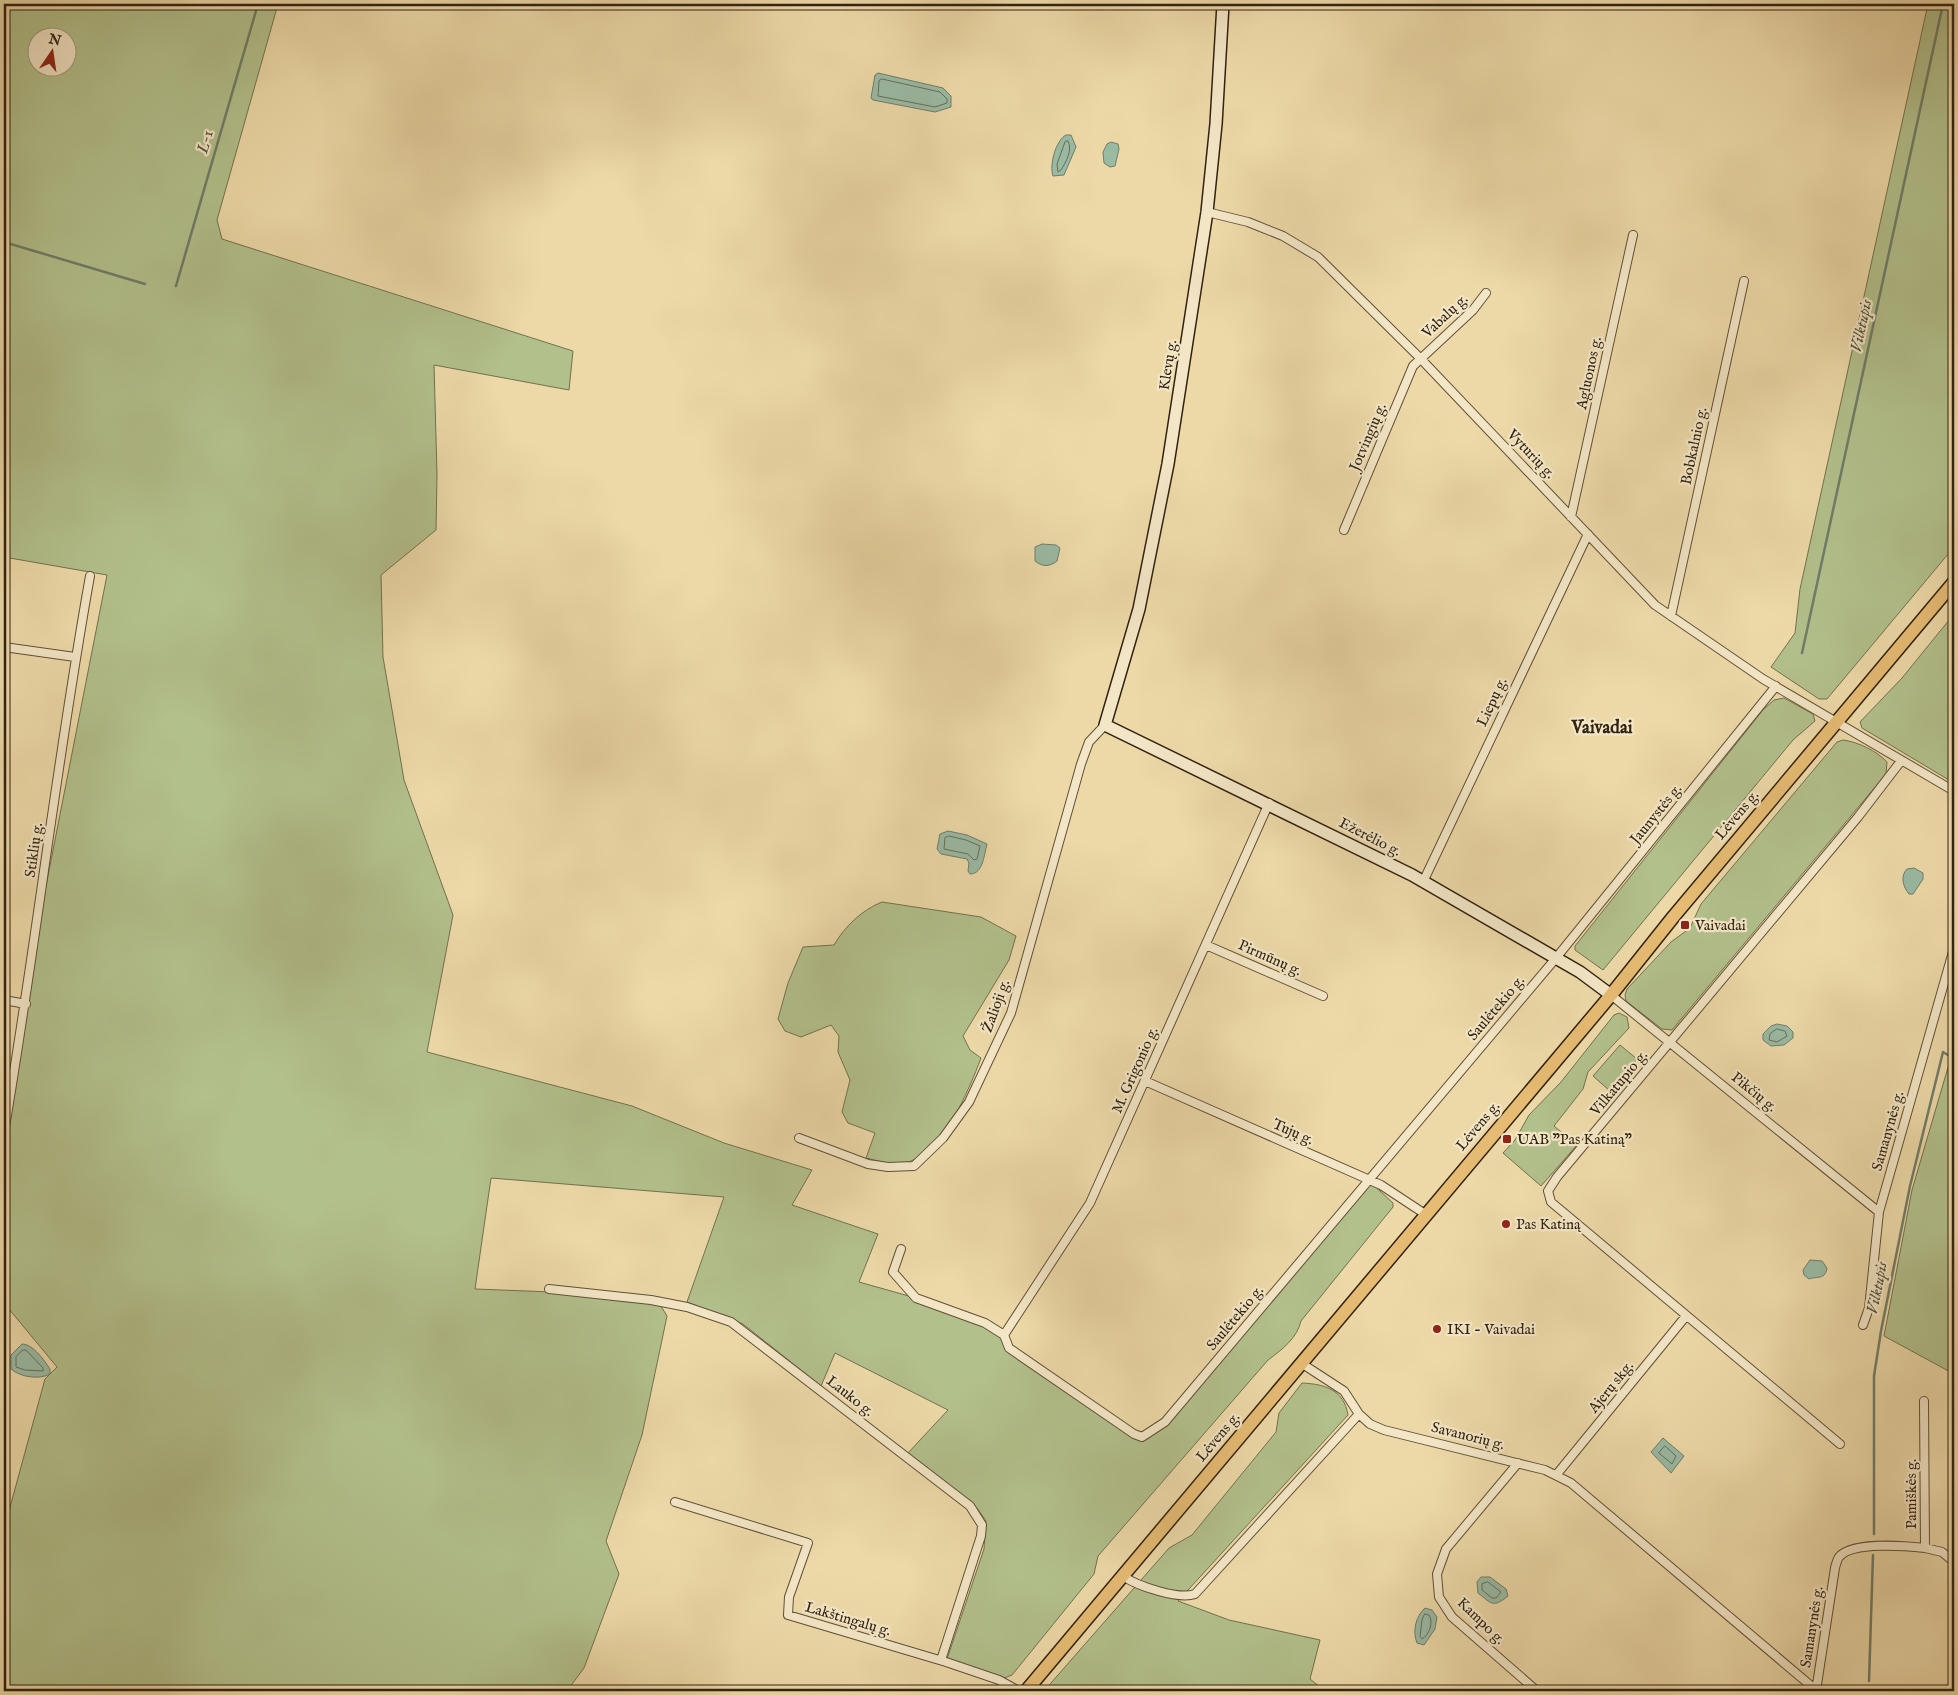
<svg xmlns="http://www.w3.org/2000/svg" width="1958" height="1695" viewBox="0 0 1958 1695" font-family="'IM FELL English',serif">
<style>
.green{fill:#b2c08c;stroke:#72714e;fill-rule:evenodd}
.water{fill:#9abaa4;stroke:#707d69}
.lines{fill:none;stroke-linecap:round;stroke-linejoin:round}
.shore{stroke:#666e5a;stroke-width:1}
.stream{stroke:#707d69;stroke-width:2.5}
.street-casing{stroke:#615037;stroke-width:10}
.secondary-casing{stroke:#322211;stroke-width:14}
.primary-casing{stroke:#322211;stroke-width:15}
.street{stroke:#f3e6c6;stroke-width:8}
.secondary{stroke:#f3e6c6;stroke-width:11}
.primary{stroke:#e6bc74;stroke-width:12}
.poi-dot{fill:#8f2418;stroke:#f3e6c6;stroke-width:2}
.labels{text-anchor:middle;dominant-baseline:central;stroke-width:4.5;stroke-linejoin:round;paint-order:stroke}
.street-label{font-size:15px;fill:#322211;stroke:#f3e6c6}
.poi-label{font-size:15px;fill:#322211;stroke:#f3e6c6;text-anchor:start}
.water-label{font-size:16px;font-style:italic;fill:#51503d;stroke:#f3e6c6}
.quarter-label{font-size:18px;font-weight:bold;fill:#322211;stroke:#f3e6c6}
</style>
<rect width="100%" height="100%" fill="#edd9a8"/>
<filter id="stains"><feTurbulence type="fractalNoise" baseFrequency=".004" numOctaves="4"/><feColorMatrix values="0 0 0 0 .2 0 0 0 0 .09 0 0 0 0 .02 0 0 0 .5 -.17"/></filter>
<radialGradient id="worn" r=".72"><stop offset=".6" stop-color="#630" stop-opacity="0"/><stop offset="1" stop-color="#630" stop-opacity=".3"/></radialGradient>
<path class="green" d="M 4,4 L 278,4 L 217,220 L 222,239 L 573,351 L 569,390 L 434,365 L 437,475 L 436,530 L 381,575 L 383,657 L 404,780 L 453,915 L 427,1052 L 632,1106 L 724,1143 L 812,1170 L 792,1205 L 878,1234 L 859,1282 L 916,1298 L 1004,1335 L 1009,1348 L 1142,1437 L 1165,1422 L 1369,1181 L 1393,1203 L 1393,1207 L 1301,1321 C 1297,1338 1283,1349 1268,1360 L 1098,1556 L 1094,1574 L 1012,1675 L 999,1680 L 946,1662 L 984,1549 L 986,1521 L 977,1508 L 908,1453 L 948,1410 L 835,1353 L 821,1386 L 743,1324 L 687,1302 L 724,1197 L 491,1178 L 475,1289 L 552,1292 L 659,1303 L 667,1316 L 642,1435 L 606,1541 L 619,1574 L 584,1668 L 567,1691 L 4,1691 L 4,1522 L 6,1522 L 45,1379 L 57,1367 L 4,1303 L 4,1100 L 107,575 L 4,557 ZM 38,38 L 68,38 L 68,68 L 38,68 Z
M 1928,4 L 1954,4 L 1954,547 L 1827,699 L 1819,699 L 1771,667 L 1795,633 L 1800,589 Z
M 1954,614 L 1954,783 L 1862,728 L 1860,722 L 1902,678 Z
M 1784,698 L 1813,714 L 1815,721 L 1793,740 L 1603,970 L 1575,950 L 1575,946 L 1763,710 L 1774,700 Z
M 1843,740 C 1858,742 1877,751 1887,762 L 1886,774 L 1672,1030 L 1662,1029 L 1626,1001 L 1625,995 L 1627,989 L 1671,942 L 1690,928 L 1701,904 L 1837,742 Z
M 882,902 L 981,917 L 1016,936 L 1009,960 L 963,1036 L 970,1050 L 981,1058 C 969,1090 942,1156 904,1163 C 890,1165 879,1161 866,1158 L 875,1133 L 848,1123 L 842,1112 L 850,1080 L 838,1052 L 839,1036 L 831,1025 L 801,1037 L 785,1031 L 778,1019 L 788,983 L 803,947 L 834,945 C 845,926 862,910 882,902 Z
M 1619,1013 L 1627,1017 L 1629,1028 L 1588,1072 L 1583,1089 L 1554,1126 L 1577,1145 L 1541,1186 L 1503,1153 L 1515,1140 L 1529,1115 L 1561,1082 L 1614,1015 Z
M 1620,1045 L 1637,1059 L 1610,1091 L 1593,1076 Z
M 1954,1047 L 1954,1374 L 1884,1336 L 1912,1190 Z
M 1302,1383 C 1325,1384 1344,1390 1348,1415 L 1178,1601 L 1229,1620 L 1320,1640 L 1310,1679 L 1325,1691 L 1212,1691 L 1205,1686 L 1202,1691 L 1044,1691 L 1169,1548 L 1192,1535 L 1276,1432 L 1279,1413 Z"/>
<path class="water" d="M 878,73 L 943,88 L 951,96 L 951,107 L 935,112 L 873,100 L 871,98 L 875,75 Z
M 1066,135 L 1071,135 L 1076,147 L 1064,175 L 1053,176 C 1049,165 1056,140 1066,135 Z
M 1111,142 L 1118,144 L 1119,149 L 1115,166 L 1110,167 L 1104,163 L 1103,152 L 1107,144 Z
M 1042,544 L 1056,545 L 1060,548 L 1057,561 C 1049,567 1043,567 1035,561 L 1035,547 Z
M 948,831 L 967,835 L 987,844 C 984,855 983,874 970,874 L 968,871 L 969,863 L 967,859 L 941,854 L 937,849 L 940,834 Z
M 1914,868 L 1923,873 L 1923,879 L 1913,894 L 1909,894 C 1903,887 1900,876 1907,869 Z
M 1777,1024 L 1787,1026 L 1793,1032 L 1793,1038 L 1784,1045 L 1771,1046 L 1763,1040 L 1763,1034 L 1771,1026 Z
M 1810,1260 L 1822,1261 L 1827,1268 C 1825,1280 1818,1276 1809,1279 L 1804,1275 L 1803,1270 Z
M 22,1344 C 33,1344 44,1360 50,1369 L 50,1374 C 39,1380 20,1377 11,1369 L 11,1355 Z
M 1663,1438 L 1684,1456 L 1671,1473 L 1651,1452 Z
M 1481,1577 L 1490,1577 L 1506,1589 L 1508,1596 C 1493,1608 1492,1604 1478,1593 L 1477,1582 Z
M 1425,1608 L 1432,1610 L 1437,1617 L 1435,1629 L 1424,1645 L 1417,1643 C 1412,1631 1416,1616 1425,1608 Z"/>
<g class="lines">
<path class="shore" d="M 882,79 L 940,92 L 947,99 L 947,103 L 935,107 L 878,96 L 879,81 Z
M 1068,141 C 1073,150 1066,162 1061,170 L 1058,172 L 1057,164 L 1065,142 Z
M 949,836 L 966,840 L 980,846 L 977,859 L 974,860 L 968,854 L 944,849 L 945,838 Z
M 1777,1029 L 1785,1031 L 1787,1036 L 1777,1042 L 1769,1040 L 1770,1034 Z
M 23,1350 L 26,1350 L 43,1368 L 43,1371 L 25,1370 L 16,1367 L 16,1357 Z
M 1665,1446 L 1676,1456 L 1672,1464 L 1659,1453 Z
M 1488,1582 L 1501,1592 L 1496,1598 L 1492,1598 L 1482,1590 L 1482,1584 Z
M 1425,1614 L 1429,1615 C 1434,1622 1429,1635 1422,1639 L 1420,1636 L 1422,1620 Z"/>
<path class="stream" d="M 4,242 L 145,284
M 176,286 L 258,4
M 1802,653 L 1943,4
M 1874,1534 L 1874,1376 L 1881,1331 L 1910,1186 L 1943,1052 L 1954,1059
M 1869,1681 L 1873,1555"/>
<defs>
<path id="street" d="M 1207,212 L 1248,222 L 1283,236 L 1318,257 L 1420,358 L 1655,605 L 1763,679 L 1954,791
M 1571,517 L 1633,235
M 1344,530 L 1413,366 L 1473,310 L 1486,293
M 1671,616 L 1744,281
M 4,647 L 75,657
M 1423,882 L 1588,534
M 1206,945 L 1323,996
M 1611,995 L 1879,1212
M 4,1000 L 26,1004
M 1145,1081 L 1381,1185 L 1425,1214
M 5,1127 C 36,944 57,759 90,576
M 799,1138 L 868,1164 L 888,1167 L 914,1166 L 943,1138 L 969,1102 L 1011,1013 L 1081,764 L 1089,742 L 1105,725
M 901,1249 L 893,1272 L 916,1298 L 985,1323 L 1004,1335 L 1009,1348 L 1134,1434 L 1142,1437 L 1165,1422 L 1556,958 L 1776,686
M 549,1289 L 651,1300 L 687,1307 L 731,1322 L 970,1506 L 982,1525 L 981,1536 L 941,1660
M 1863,1325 L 1869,1308 L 1879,1212 L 1954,948
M 1004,1335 L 1090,1203 L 1269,803
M 1301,1363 L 1344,1391 L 1359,1414
M 1840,1444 L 1551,1202 L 1548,1191 L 1557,1177 L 1858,817 L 1901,761
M 1518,1463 L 1446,1549 L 1437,1574 L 1439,1597 L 1452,1617 L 1537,1691
M 1557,1474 L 1686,1316
M 675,1502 L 808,1543 L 789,1597 L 788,1615 L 946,1662 L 999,1680 L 1019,1691
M 1925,1548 L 1942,1552 L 1954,1562
M 1123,1576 C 1137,1586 1179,1600 1195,1594 L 1359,1414 L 1370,1424 L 1384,1430 L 1545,1470 L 1571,1483 L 1816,1690 L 1932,1691
M 1816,1691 L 1835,1568 C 1836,1564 1837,1560 1839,1557 C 1852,1541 1907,1546 1925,1548 L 1924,1401"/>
<path id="secondary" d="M 1223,4 L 1216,124 L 1207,212 L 1168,464 L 1139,609 L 1105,725 L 1412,875 L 1580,972 L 1611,995"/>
<path id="primary" d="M 1026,1691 L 1611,995 L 1674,916 L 1954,582"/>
</defs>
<use href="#street" class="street-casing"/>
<use href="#secondary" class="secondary-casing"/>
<use href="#primary" class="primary-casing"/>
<use href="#street" class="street"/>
<use href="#secondary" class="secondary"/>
<use href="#primary" class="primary"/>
</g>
<g class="poi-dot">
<rect x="1680" y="920" width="10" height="10" rx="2.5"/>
<rect x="1502" y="1134" width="10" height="10" rx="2.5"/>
<circle cx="1506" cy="1224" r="5"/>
<circle cx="1437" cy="1329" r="5"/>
</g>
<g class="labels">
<g class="street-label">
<text transform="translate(1445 316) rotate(-43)">Vabalų g.</text>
<text transform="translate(1168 365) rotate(-81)">Klevų g.</text>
<text transform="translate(1589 373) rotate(-78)">Agluonos g.</text>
<text transform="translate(1368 437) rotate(-67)">Jotvingių g.</text>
<text transform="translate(1694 446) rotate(-78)">Bobkalnio g.</text>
<text transform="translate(1531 454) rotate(46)">Vyturių g.</text>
<text transform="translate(1492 702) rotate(-65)">Liepų g.</text>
<text transform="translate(1656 814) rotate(-51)">Jaunystės g.</text>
<text transform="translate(1737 815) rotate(-50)">Lėvens g.</text>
<text transform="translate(1370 837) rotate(27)">Ežerėlio g.</text>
<text transform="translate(34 850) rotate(-82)">Stiklių g.</text>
<text transform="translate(1270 958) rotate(24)">Pirmūnų g.</text>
<text transform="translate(996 1006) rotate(-70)">Žalioji g.</text>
<text transform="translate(1496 1008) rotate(-50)">Saulėtekio g.</text>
<text transform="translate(1135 1070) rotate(-66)">M. Grigonio g.</text>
<text transform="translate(1619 1083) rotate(-50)">Vilkatupio g.</text>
<text transform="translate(1754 1092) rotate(39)">Pikčių g.</text>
<text transform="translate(1478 1126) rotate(-50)">Lėvens g.</text>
<text transform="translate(1888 1131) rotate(-74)">Samanynės g.</text>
<text transform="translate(1293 1132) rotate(24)">Tujų g.</text>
<text transform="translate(1235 1318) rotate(-50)">Saulėtekio g.</text>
<text transform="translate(1611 1387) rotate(-51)">Ajerų skg.</text>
<text transform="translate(850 1396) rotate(38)">Lauko g.</text>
<text transform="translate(1468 1436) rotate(14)">Savanorių g.</text>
<text transform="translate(1218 1437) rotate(-50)">Lėvens g.</text>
<text transform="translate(1911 1494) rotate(-90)">Pamiškės g.</text>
<text transform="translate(848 1619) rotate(16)">Lakštingalų g.</text>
<text transform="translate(1481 1621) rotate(44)">Kampo g.</text>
<text transform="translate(1812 1627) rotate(-81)">Samanynės g.</text>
</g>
<g class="poi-label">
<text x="1695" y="925">Vaivadai</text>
<text x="1517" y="1139">UAB "Pas Katiną"</text>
<text x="1516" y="1224">Pas Katiną</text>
<text x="1447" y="1329">IKI - Vaivadai</text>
</g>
<g class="water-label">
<text transform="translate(206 142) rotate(-74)">L-1</text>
<text transform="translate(1862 326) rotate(-78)">Vilktupis</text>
<text transform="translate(1878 1288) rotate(-79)">Vilktupis</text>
</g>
<g class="quarter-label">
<text x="1602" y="728">Vaivadai</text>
</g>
</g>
<rect width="1958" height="1695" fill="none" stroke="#edd9a8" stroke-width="20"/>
<rect x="5" y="5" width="1948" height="1685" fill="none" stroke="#322211" stroke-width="2.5"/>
<rect x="10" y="10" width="1938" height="1675" fill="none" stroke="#322211"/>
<g transform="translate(52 52) rotate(13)"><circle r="24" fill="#f3e6c6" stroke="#a6987e"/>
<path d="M0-4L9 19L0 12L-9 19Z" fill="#8f2418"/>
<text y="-8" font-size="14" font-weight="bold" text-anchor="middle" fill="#322211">N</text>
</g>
<rect width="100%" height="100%" filter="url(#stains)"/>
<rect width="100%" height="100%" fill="url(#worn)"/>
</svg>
